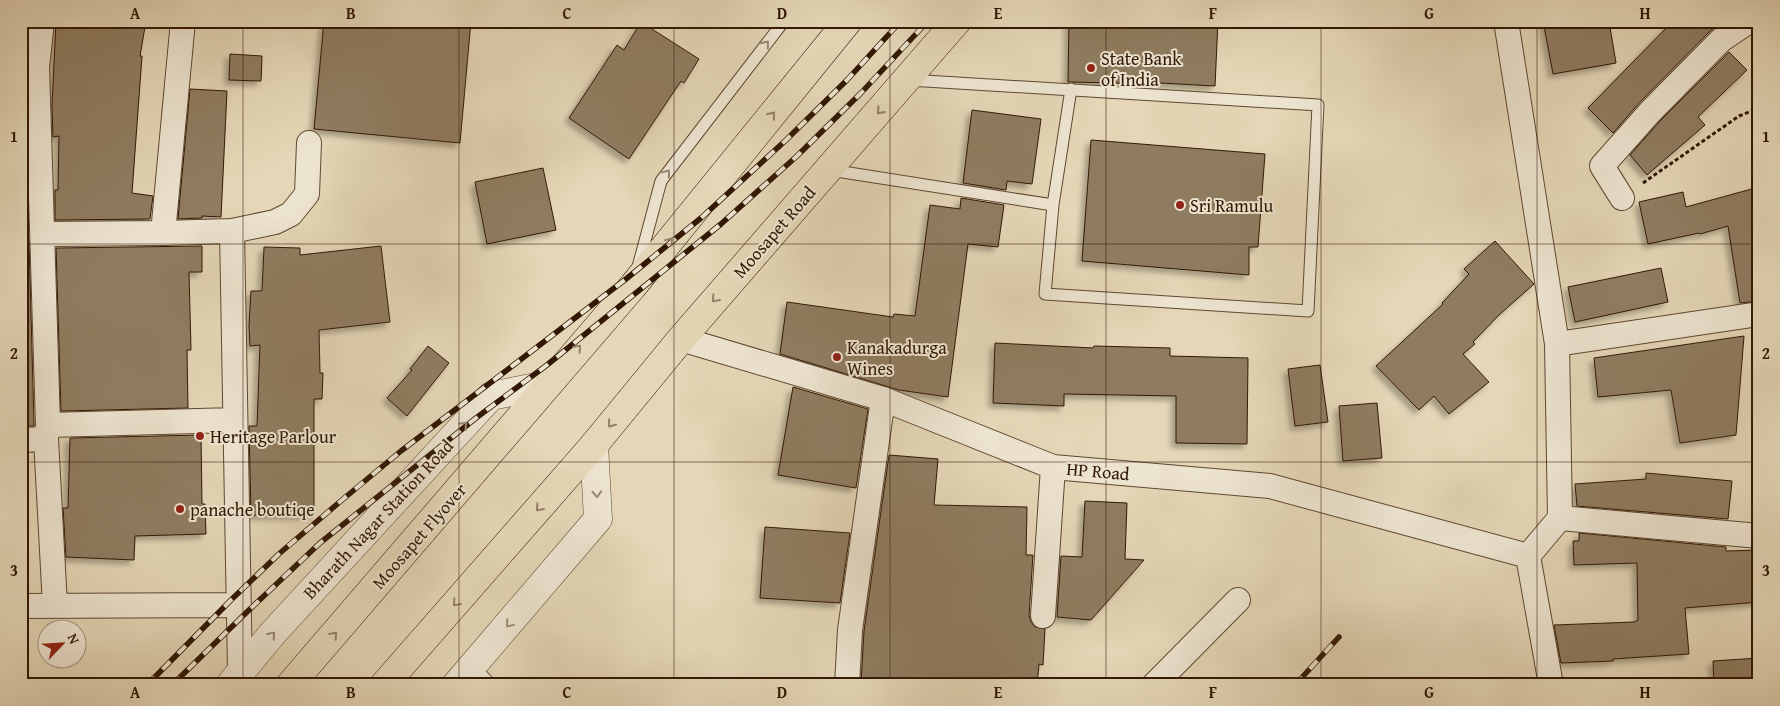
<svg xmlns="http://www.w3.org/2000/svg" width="1780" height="706" viewBox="0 0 1780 706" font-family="'Gentium Book Plus',serif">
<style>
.building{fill:#8f7b61;stroke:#321804;filter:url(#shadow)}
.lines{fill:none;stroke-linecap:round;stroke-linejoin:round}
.service-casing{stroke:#5e4830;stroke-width:13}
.minor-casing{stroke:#5e4830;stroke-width:26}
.tertiary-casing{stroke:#5e4830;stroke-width:29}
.trunk-casing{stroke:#321804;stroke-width:29}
.path{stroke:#321804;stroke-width:3;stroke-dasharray:4 2.5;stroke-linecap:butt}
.service{stroke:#ede4d0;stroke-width:11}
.minor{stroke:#ede4d0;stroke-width:24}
.tertiary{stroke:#ede4d0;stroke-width:28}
.trunk{stroke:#e4d6b6;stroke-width:28}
.rail-casing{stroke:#321804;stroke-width:5.5}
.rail{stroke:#ede4d0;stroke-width:4;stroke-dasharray:11;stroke-linecap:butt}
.oneway{stroke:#998874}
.oneway2{stroke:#948066}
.grid{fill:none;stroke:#321804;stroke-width:1;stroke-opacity:0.55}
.poi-dot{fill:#8f2418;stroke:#ede4d0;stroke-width:2}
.labels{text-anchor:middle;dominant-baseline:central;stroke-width:4;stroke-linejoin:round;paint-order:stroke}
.poi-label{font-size:18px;fill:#321804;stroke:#ede4d0;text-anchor:start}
.street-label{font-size:18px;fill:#321804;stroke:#ede4d0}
.neatline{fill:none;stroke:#321804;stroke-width:2}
.grid-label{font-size:16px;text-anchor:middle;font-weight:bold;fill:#321804}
</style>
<defs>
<filter id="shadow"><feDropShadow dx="-4.5" dy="4.5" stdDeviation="2.5" flood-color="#0004"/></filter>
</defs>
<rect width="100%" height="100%" fill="#e4d6b6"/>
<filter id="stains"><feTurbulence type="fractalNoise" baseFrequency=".004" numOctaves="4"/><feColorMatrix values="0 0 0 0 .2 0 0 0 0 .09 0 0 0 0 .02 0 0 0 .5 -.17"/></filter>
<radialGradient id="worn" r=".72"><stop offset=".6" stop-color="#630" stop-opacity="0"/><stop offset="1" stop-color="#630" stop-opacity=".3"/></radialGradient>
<path class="building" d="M 56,21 L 146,21 L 140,56 L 142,56 L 132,193 L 153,196 L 150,219 L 55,220 L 55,190 L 58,190 L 59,136 L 53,137 L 52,106 Z
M 324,21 L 471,21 L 460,143 L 314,129 Z
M 1069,21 L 1218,21 L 1215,86 L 1160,83 L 1160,84 L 1068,82 Z
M 1543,21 L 1609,21 L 1616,63 L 1553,74 Z
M 1673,21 L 1724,21 L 1711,30 L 1640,102 L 1613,133 L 1588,108 Z
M 641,22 L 699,59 L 684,83 L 681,81 L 629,159 L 569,118 L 617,45 L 624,50 Z
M 1729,52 L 1747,70 L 1698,117 L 1705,125 L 1647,175 L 1630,155 L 1660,121 Z
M 230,54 L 262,56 L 261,81 L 229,80 Z
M 190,89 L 227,91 L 221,217 L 202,216 L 202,218 L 178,219 Z
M 21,107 L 24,107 L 25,138 L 21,138 Z
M 972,110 L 1041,119 L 1032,184 L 1007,181 L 1006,190 L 963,183 Z
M 1091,140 L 1265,154 L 1258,247 L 1249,247 L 1249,275 L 1082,261 Z
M 543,168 L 556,230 L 487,244 L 475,182 Z
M 1759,187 L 1759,301 L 1740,303 L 1728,226 L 1700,234 L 1699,233 L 1648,244 L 1639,202 L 1683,192 L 1686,207 Z
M 961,198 L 1004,205 L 998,247 L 968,244 L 948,397 L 899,390 L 780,354 L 787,302 L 893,317 L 894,314 L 915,316 L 930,205 L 960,209 Z
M 21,239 L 29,239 L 34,424 L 34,426 L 21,426 Z
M 1495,241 L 1534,284 L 1500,314 L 1473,342 L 1475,344 L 1463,354 L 1489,382 L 1449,414 L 1434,396 L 1419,410 L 1376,366 L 1443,304 L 1442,303 L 1469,274 L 1464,269 Z
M 202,246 L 202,272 L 189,272 L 191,350 L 187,350 L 188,408 L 61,411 L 56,248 Z
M 381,246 L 390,322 L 319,330 L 320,373 L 323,373 L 322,399 L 314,399 L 314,515 L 251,515 L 249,426 L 257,426 L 260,345 L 250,346 L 249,326 L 251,291 L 262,291 L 264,247 L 300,248 L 300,255 Z
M 1661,268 L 1668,302 L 1575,322 L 1568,287 Z
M 1744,336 L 1736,435 L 1680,443 L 1671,390 L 1598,397 L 1594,358 Z
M 995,343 L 1093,348 L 1094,346 L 1170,348 L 1170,356 L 1248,358 L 1247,444 L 1176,443 L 1176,396 L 1064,394 L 1064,406 L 993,403 Z
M 428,346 L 449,363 L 407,416 L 387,398 L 412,370 L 410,369 Z
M 1320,365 L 1328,422 L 1295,426 L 1288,369 Z
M 793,387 L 868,409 L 856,488 L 778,475 Z
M 1377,403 L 1382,458 L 1343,461 L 1339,406 Z
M 201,435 L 202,504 L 205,504 L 206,534 L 135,536 L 134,560 L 66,557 L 63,508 L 68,508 L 70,438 Z
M 889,455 L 938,459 L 934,505 L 1027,507 L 1026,555 L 1033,555 L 1029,616 L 1031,622 L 1035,627 L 1045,629 L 1043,665 L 1039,664 L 1037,685 L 861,685 L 864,631 Z
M 1646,473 L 1732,481 L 1728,519 L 1577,506 L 1575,484 L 1646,479 Z
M 1085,501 L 1127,503 L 1125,559 L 1144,560 L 1091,620 L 1057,617 L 1061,556 L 1082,557 Z
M 765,527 L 850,533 L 840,603 L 760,598 Z
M 1579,533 L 1726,547 L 1726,551 L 1759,550 L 1759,602 L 1685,608 L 1689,654 L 1613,659 L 1613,661 L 1561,663 L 1554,625 L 1634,622 L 1638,620 L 1637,563 L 1574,565 L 1573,541 L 1579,541 Z
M 1759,658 L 1759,685 L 1714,685 L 1713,661 Z"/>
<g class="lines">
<defs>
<path id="service" d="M 830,170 L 1053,205 L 1045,294 L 1308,311 L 1318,105 L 909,80
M 1053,205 L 1071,89
M 638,267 L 661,181 L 784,21
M 473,665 L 491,685"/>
<path id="minor" d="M 42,21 L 37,67 L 48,425 L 46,439 L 55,606
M 1506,21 L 1557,344 L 1560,518 L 1528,556 L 1551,685
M 1622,198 L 1602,166 L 1650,112 L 1721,40 L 1749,21
M 232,231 L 240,672
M 163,233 L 183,21
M 43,234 L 163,233 L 232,231 L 275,222 L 291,214 L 307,194 L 309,143
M 681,339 L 883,399 L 1053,467 L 1270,486 L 1528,556
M 1557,344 L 1759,314
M 48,425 L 235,420
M 21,440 L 46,439
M 1560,518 L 1759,536
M 21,606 L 239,605
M 1043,616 L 1053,467
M 847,685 L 850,630 L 883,399
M 1154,685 L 1238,600"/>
<path id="tertiary" d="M 230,685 L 273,633 L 491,396 L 546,385
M 456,685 L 598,519 L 594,445"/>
<path id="trunk" d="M 290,685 L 633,286 L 848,21
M 384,685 L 594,445 L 681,339 L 957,21"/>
</defs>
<use href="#service" class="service-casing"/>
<use href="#minor" class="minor-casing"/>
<use href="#tertiary" class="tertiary-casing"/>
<use href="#trunk" class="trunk-casing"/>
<path class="path" d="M 1643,183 L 1739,116 L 1759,108"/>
<use href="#service" class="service"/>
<use href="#minor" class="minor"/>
<use href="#tertiary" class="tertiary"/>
<use href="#trunk" class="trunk"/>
<defs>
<path id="rail" d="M 147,685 L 232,599 L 280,553 L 342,500 L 401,451 L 626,279 L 701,218 L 785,141 L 847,80 L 901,21
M 172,685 L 249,610 L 320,543 L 476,418 L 547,365 L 721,224 L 797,156 L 861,93 L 928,21
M 1295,685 L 1339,637"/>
</defs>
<use href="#rail" class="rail-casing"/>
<use href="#rail" class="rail"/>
</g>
<defs><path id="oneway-chevron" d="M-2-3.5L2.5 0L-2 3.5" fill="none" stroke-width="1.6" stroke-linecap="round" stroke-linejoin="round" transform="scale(1.25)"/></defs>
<g class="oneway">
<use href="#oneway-chevron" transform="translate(766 44) rotate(-51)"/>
<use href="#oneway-chevron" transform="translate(667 173) rotate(-53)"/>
<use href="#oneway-chevron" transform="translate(464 425) rotate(-47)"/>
<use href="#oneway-chevron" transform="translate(597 494) rotate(87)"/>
<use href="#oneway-chevron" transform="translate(509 624) rotate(130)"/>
<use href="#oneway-chevron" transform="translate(272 635) rotate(-49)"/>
</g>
<g class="oneway2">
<use href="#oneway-chevron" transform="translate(880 111) rotate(132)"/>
<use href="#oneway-chevron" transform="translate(772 115) rotate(-51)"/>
<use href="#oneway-chevron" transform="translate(670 241) rotate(-51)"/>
<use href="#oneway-chevron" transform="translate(715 299) rotate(131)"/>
<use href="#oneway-chevron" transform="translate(578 348) rotate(-49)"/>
<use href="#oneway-chevron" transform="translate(611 424) rotate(129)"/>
<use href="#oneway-chevron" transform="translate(539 508) rotate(131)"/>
<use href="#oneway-chevron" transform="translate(456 603) rotate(131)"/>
<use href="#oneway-chevron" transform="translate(334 635) rotate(-49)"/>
</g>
<path class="grid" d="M 243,21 L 243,685M 459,21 L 459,685M 674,21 L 674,685M 890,21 L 890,685M 1106,21 L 1106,685M 1321,21 L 1321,685M 1537,21 L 1537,685M 21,244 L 1759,244M 21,462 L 1759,462"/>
<g class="poi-dot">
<circle cx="1091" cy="68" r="5"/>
<circle cx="1180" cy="205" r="5"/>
<circle cx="837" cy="357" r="5"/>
<circle cx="200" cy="436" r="5"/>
<circle cx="180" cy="509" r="5"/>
</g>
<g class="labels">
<g class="poi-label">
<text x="1101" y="58">State Bank<tspan x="1101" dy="21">of India</tspan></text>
<text x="1190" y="205">Sri Ramulu</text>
<text x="847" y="347">Kanakadurga<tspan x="847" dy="21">Wines</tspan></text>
<text x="210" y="436">Heritage Parlour</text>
<text x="190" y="509">panache boutiqe</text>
</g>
<g class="street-label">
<text transform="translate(774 232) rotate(-49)">Moosapet Road</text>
<text transform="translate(1098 471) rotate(5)">HP Road</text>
<text transform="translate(378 519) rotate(-47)">Bharath Nagar Station Road</text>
<text transform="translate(419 536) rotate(-49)">Moosapet Flyover</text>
</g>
</g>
<rect width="1780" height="706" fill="none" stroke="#e4d6b6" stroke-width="55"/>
<g transform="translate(62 644) rotate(65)"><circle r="24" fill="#ede4d0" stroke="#a2927e"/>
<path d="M0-4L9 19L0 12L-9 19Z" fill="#8f2418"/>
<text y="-8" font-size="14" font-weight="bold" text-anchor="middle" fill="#321804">N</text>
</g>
<rect x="28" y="28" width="1724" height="650" class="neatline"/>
<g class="grid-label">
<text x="135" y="19">A</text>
<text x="351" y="19">B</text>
<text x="567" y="19">C</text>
<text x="782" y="19">D</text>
<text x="998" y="19">E</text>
<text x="1213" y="19">F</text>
<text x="1429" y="19">G</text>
<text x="1645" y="19">H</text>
<text x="14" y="142">1</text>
<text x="1766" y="142">1</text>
<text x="14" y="359">2</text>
<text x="1766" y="359">2</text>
<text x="14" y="576">3</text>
<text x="1766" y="576">3</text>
<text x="135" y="698">A</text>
<text x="351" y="698">B</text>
<text x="567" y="698">C</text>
<text x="782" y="698">D</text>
<text x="998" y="698">E</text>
<text x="1213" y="698">F</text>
<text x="1429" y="698">G</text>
<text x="1645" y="698">H</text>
</g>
<rect width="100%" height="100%" filter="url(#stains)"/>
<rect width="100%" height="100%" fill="url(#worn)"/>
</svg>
